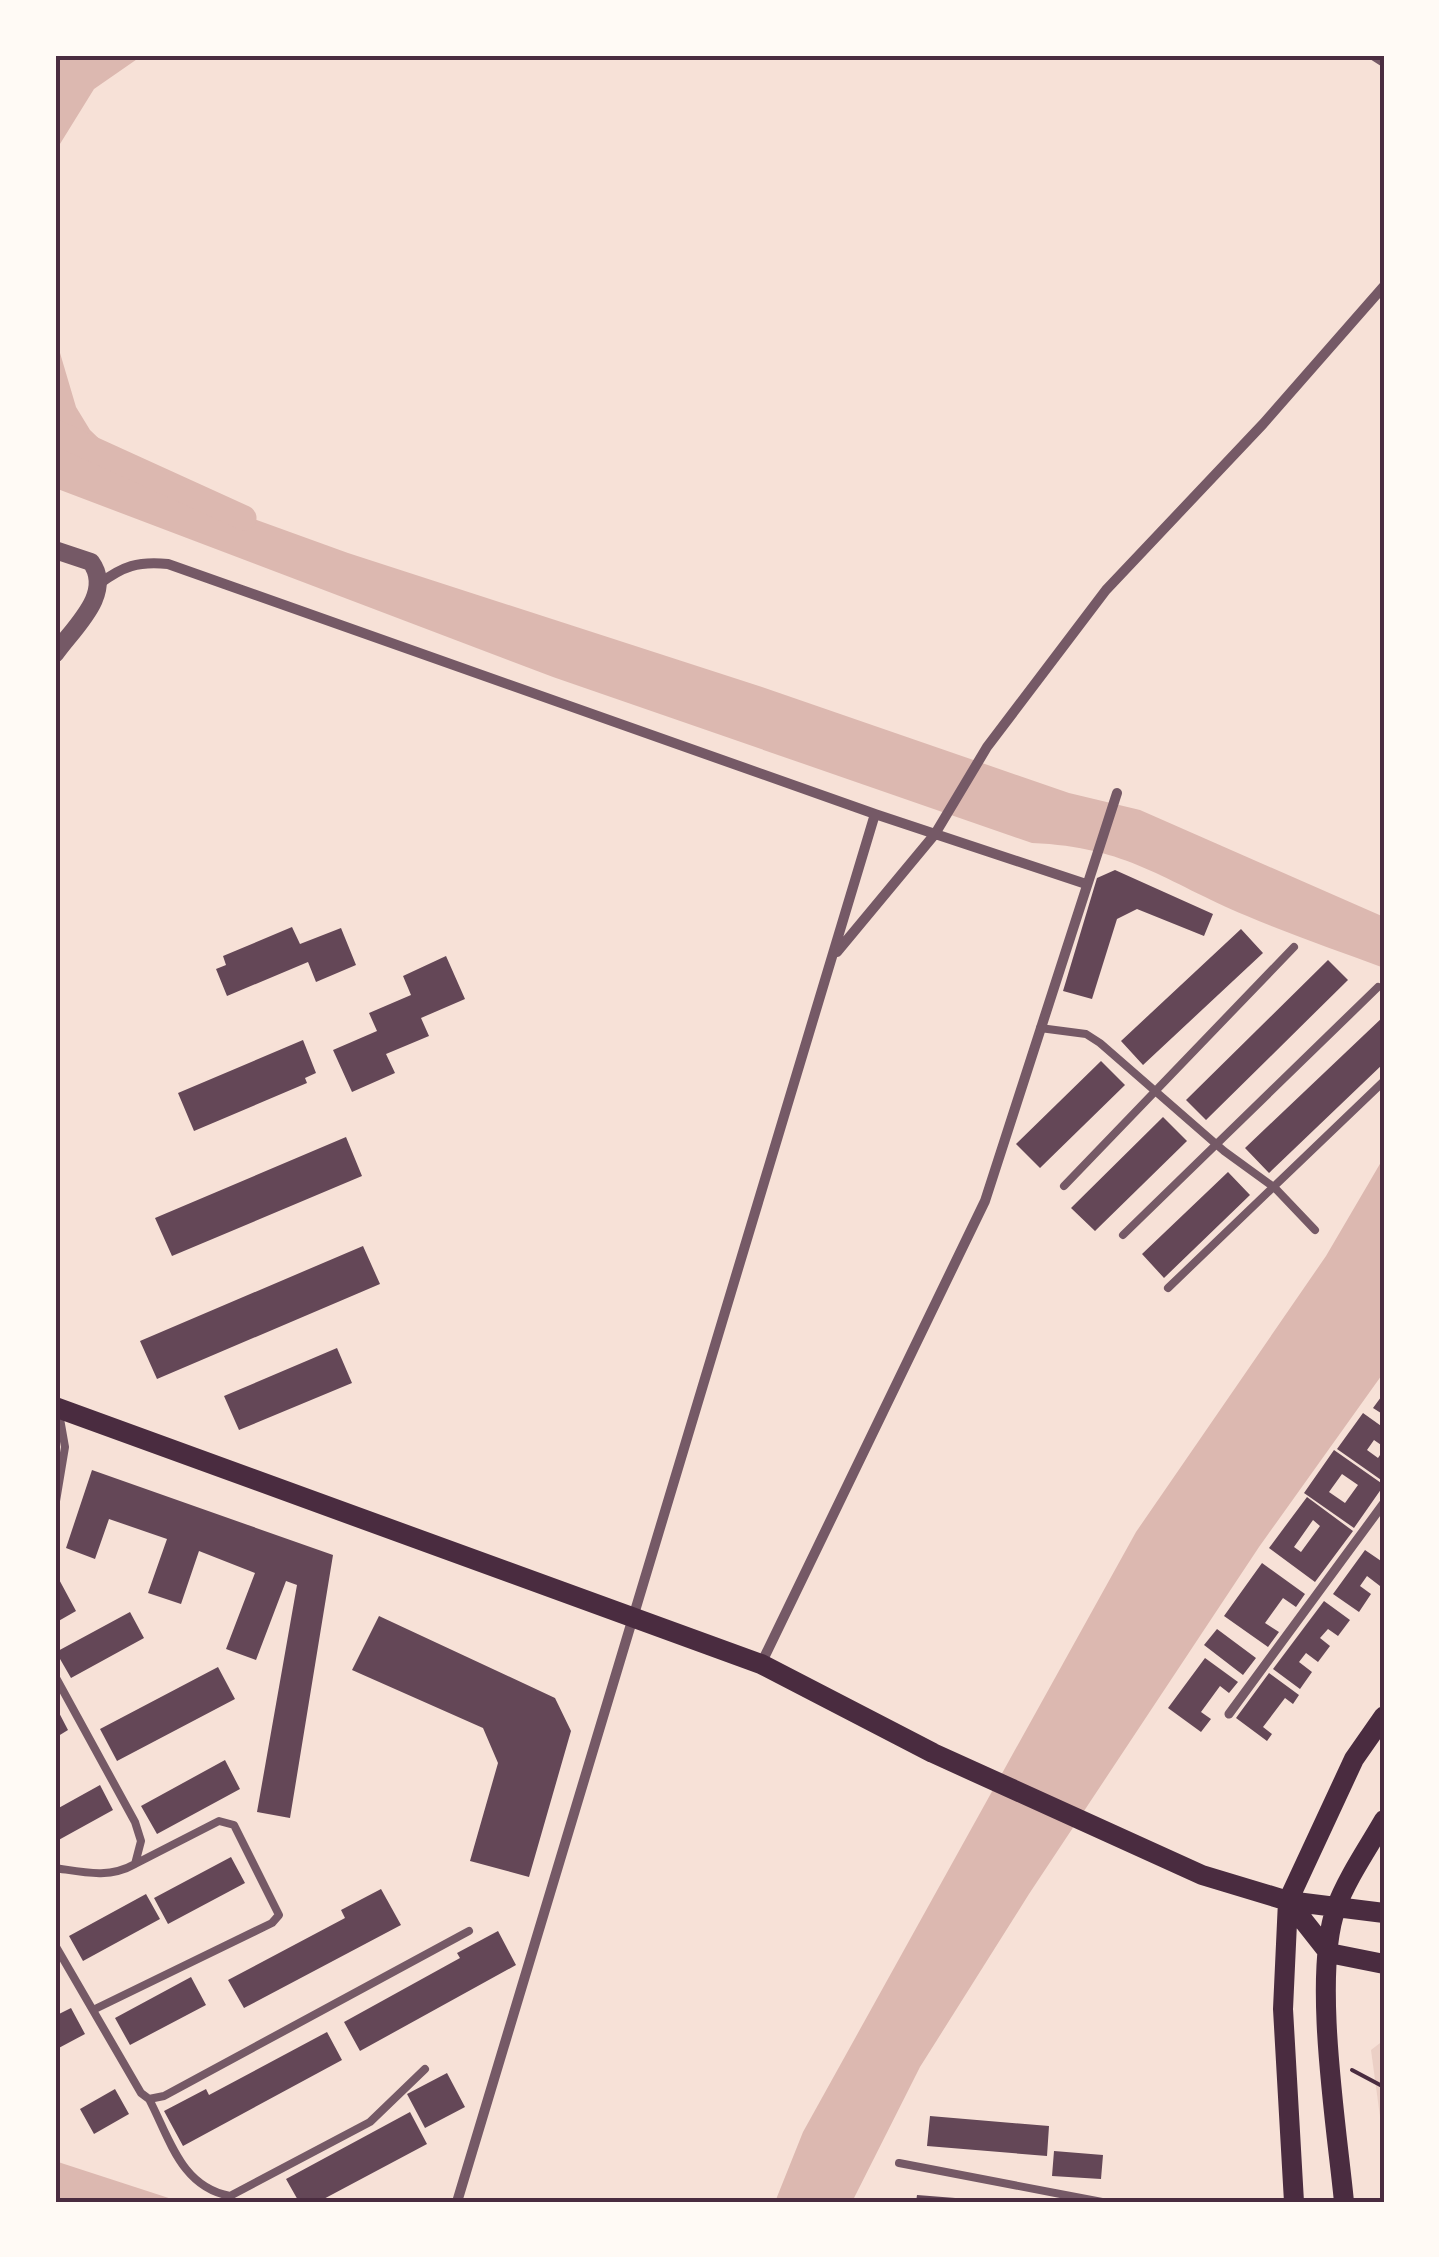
<svg xmlns="http://www.w3.org/2000/svg" width="1439" height="2257" viewBox="0 0 1439 2257" font-family="'Times New Roman',serif">
<style>
.green{fill:#ebcfc5}
.water{fill:#dcb8b0}
.lines{fill:none;stroke-linecap:round;stroke-linejoin:round}
.canal{stroke:#dcb8b0;stroke-width:25}
.building{fill:#644757;fill-rule:evenodd}
.path{stroke:#4a2c40;stroke-width:4}
.service{stroke:#755966;stroke-width:8}
.pedestrian{stroke:#755966;stroke-width:9}
.minor{stroke:#755966;stroke-width:10}
.tertiary{stroke:#755966;stroke-width:18}
.secondary{stroke:#4a2c40;stroke-width:20}
.neatline{fill:none;stroke:#4a2c40;stroke-width:4}
</style>
<rect width="100%" height="100%" fill="#f7e1d7"/>
<path class="green" d="M 1384,2040 L 1384,2146 L 1371,2050 Z"/>
<path class="water" d="M 55,55 L 143,55 L 94,89 L 55,152 Z
M 55,336 L 76,407 L 90,430 L 140,478 L 348,553 L 762,687 L 1069,793 L 1140,810 L 1384,917 L 1384,968 C 1339,951 1292,935 1247,916 C 1163,881 1129,847 1032,843 L 553,677 L 55,488 Z
M 1384,1157 L 1384,1372 L 1259,1547 L 1029,1894 L 920,2067 L 852,2202 L 775,2202 L 803,2132 L 1136,1532 L 1326,1256 Z
M 55,2161 L 181,2202 L 55,2202 Z"/>
<g class="lines">
<path class="canal" d="M 55,432 L 244,518"/>
</g>
<path class="building" d="M 1115,870 L 1213,914 L 1204,936 L 1137,909 L 1117,919 L 1092,999 L 1063,991 L 1097,878 Z
M 292,927 L 300,944 L 341,928 L 356,965 L 316,982 L 308,962 L 227,996 L 216,969 L 226,965 L 223,956 Z
M 1241,929 L 1263,953 L 1143,1065 L 1121,1041 Z
M 446,956 L 465,999 L 421,1018 L 429,1036 L 386,1054 L 395,1073 L 352,1092 L 333,1050 L 377,1031 L 369,1013 L 411,995 L 403,976 Z
M 1328,960 L 1348,980 L 1206,1120 L 1186,1100 Z
M 1384,1016 L 1384,1063 L 1269,1173 L 1245,1148 Z
M 303,1040 L 316,1073 L 305,1078 L 307,1083 L 194,1131 L 178,1093 Z
M 1101,1061 L 1125,1085 L 1040,1168 L 1016,1144 Z
M 1163,1117 L 1187,1141 L 1095,1231 L 1071,1208 Z
M 346,1137 L 362,1176 L 172,1256 L 155,1218 Z
M 1228,1172 L 1250,1195 L 1164,1278 L 1142,1254 Z
M 363,1246 L 380,1284 L 157,1379 L 140,1341 Z
M 337,1348 L 352,1383 L 239,1430 L 224,1396 Z
M 1384,1393 L 1384,1415 L 1373,1408 Z
M 1363,1413 L 1384,1428 L 1384,1447 L 1374,1440 L 1367,1450 L 1378,1458 L 1384,1449 L 1384,1482 L 1337,1449 Z
M 1334,1450 L 1384,1485 L 1354,1528 L 1304,1493 ZM 1342,1474 L 1358,1485 L 1345,1503 L 1329,1492 Z
M 92,1470 L 333,1555 L 290,1818 L 257,1812 L 297,1585 L 286,1581 L 256,1660 L 226,1649 L 255,1573 L 199,1551 L 181,1604 L 148,1593 L 167,1539 L 109,1519 L 95,1559 L 66,1548 Z
M 1307,1497 L 1353,1531 L 1315,1582 L 1269,1548 ZM 1313,1520 L 1320,1526 L 1301,1552 L 1294,1547 Z
M 1365,1550 L 1384,1563 L 1384,1581 L 1380,1586 L 1367,1576 L 1360,1586 L 1371,1594 L 1359,1612 L 1333,1594 Z
M 1262,1563 L 1305,1594 L 1296,1607 L 1283,1598 L 1265,1623 L 1279,1632 L 1268,1647 L 1224,1616 Z
M 55,1572 L 76,1611 L 55,1623 Z
M 1324,1601 L 1350,1620 L 1338,1636 L 1328,1629 L 1320,1638 L 1330,1646 L 1318,1662 L 1306,1653 L 1299,1662 L 1312,1672 L 1300,1689 L 1273,1669 Z
M 130,1612 L 144,1638 L 71,1678 L 56,1652 Z
M 379,1616 L 555,1698 L 571,1731 L 529,1877 L 470,1861 L 498,1763 L 483,1728 L 352,1670 Z
M 1217,1629 L 1256,1658 L 1243,1675 L 1204,1645 Z
M 1205,1658 L 1238,1682 L 1229,1693 L 1220,1686 L 1201,1712 L 1211,1719 L 1201,1732 L 1168,1708 Z
M 218,1667 L 235,1699 L 117,1761 L 100,1729 Z
M 1269,1673 L 1299,1695 L 1293,1704 L 1285,1698 L 1263,1727 L 1272,1734 L 1267,1741 L 1236,1718 Z
M 55,1705 L 68,1730 L 55,1738 Z
M 225,1760 L 240,1789 L 157,1834 L 141,1806 Z
M 100,1785 L 113,1810 L 55,1842 L 55,1810 Z
M 231,1857 L 245,1883 L 168,1924 L 154,1898 Z
M 381,1889 L 401,1925 L 244,2008 L 228,1980 L 345,1918 L 341,1910 Z
M 146,1894 L 160,1919 L 83,1961 L 69,1936 Z
M 498,1931 L 516,1965 L 360,2051 L 344,2022 L 460,1958 L 457,1953 Z
M 191,1977 L 206,2005 L 130,2045 L 115,2018 Z
M 71,2008 L 85,2034 L 55,2050 L 55,2016 Z
M 327,2032 L 342,2060 L 183,2146 L 164,2111 L 206,2089 L 209,2095 Z
M 447,2073 L 465,2107 L 425,2128 L 407,2094 Z
M 115,2089 L 129,2114 L 94,2134 L 80,2109 Z
M 410,2112 L 427,2144 L 318,2202 L 299,2202 L 286,2179 Z
M 930,2116 L 1049,2126 L 1047,2156 L 927,2146 Z
M 1054,2151 L 1103,2155 L 1101,2179 L 1052,2176 Z
M 917,2195 L 968,2199 L 967,2202 L 916,2202 Z"/>
<g class="lines">
<path class="path" d="M 1352,2070 L 1384,2087"/>
<path class="service" d="M 1040,1028 L 1086,1034 L 1100,1043 L 1224,1151 L 1275,1188 L 1315,1230
M 1064,1186 L 1294,947
M 1123,1235 L 1378,987
M 1168,1288 L 1384,1081
M 55,1507 L 65,1447 L 59,1413
M 55,1676 L 135,1822 L 141,1841 L 135,1864 C 109,1879 83,1872 55,1868
M 55,1945 L 141,2093 L 149,2099 L 164,2096 L 469,1931
M 93,2010 L 272,1923 L 279,1915 L 234,1825 L 219,1821 L 135,1864
M 149,2099 C 170,2139 181,2187 230,2196 L 370,2122 L 425,2069
M 899,2163 L 1102,2202"/>
<path class="pedestrian" d="M 1229,1714 L 1384,1503"/>
<path class="minor" d="M 1373,55 L 1384,62
M 99,584 C 123,566 138,561 168,564 L 875,814
M 837,952 L 935,834 L 987,747 L 1106,590 L 1263,424 L 1384,286
M 761,1664 L 985,1201 L 1117,793
M 457,2202 L 875,814 L 1086,884"/>
<path class="tertiary" d="M 55,550 L 91,562 C 114,594 73,628 55,654"/>
<path class="secondary" d="M 55,1407 L 761,1664 L 933,1753 L 1202,1875 L 1288,1901 L 1384,1913
M 1288,1901 L 1329,1953 L 1384,1964
M 1294,2202 L 1283,2009 L 1288,1901 L 1354,1759 L 1384,1716
M 1344,2202 C 1337,2129 1312,1975 1336,1908 C 1347,1878 1368,1848 1384,1820"/>
</g>
<rect width="1439" height="2257" fill="none" stroke="#fffaf5" stroke-width="115"/>
<rect x="58" y="58" width="1324" height="2142" class="neatline"/>
</svg>
